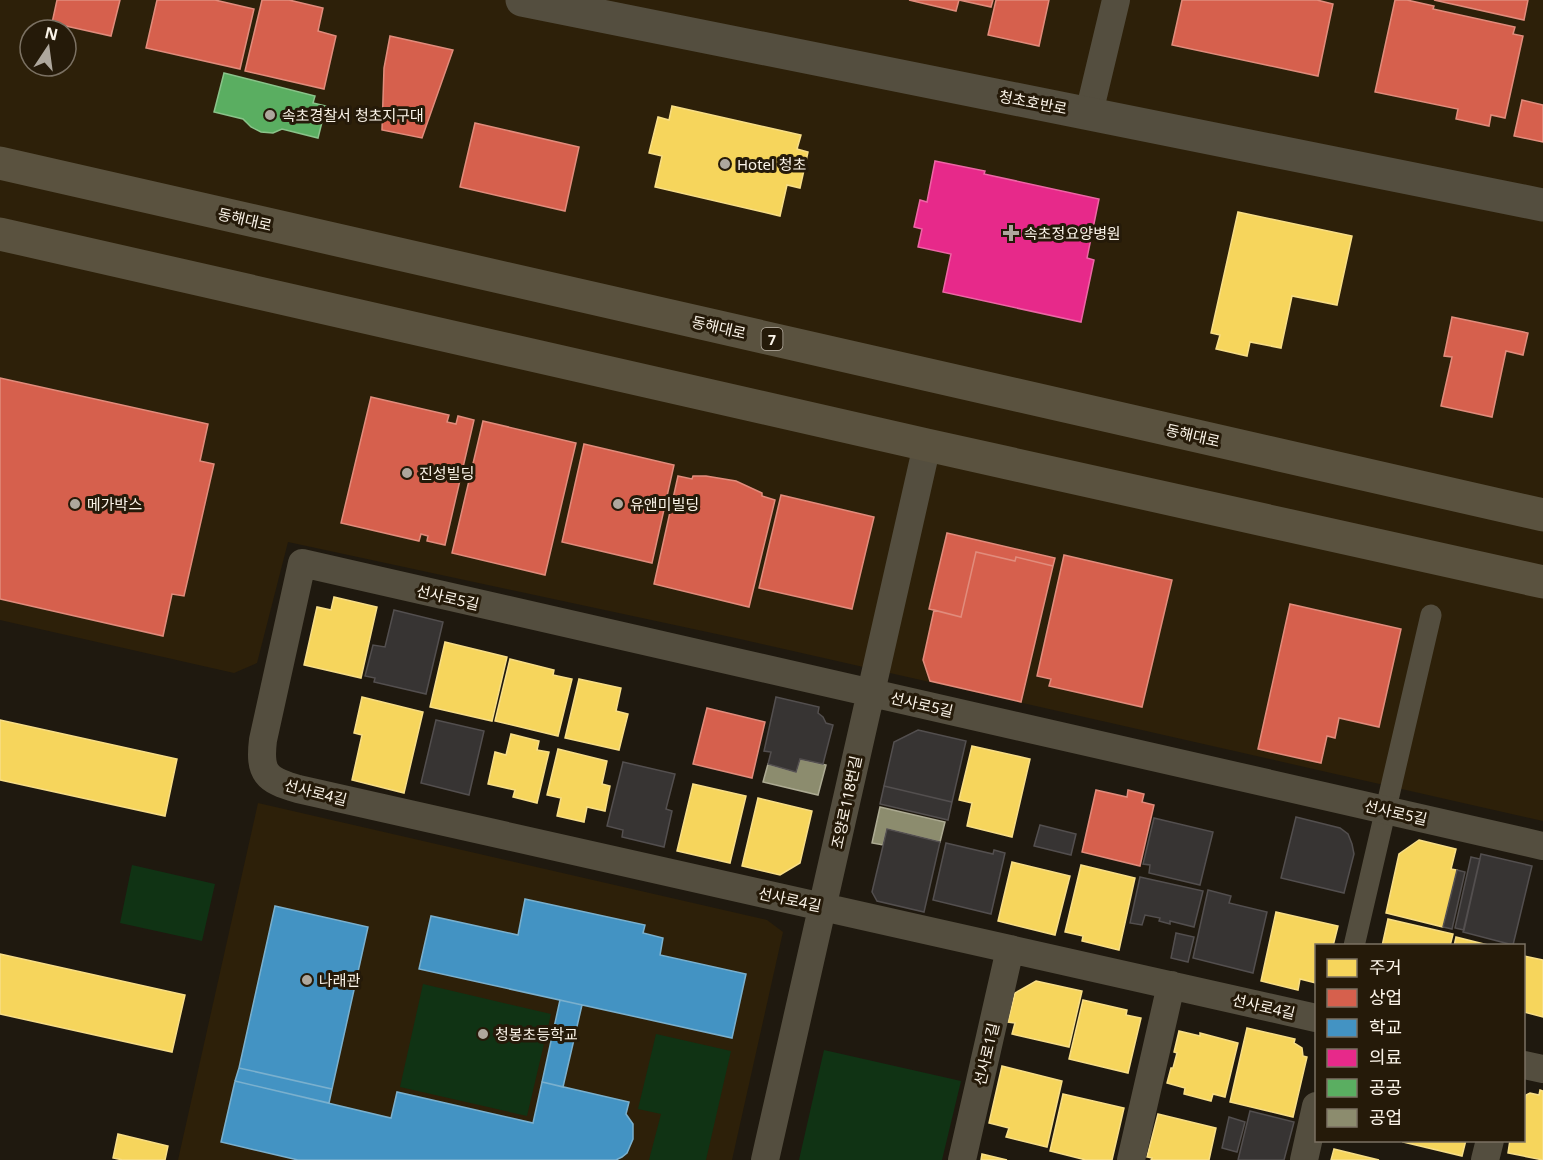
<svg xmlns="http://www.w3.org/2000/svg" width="1543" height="1160" viewBox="0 0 1543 1160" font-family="'Noto Sans','Noto Sans KR',sans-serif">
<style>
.built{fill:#2d2009;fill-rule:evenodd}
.green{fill:#103314}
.homes{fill:#f6d55c;stroke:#f8de86;stroke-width:1.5}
.shops{fill:#d6604d;stroke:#e18c7c;stroke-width:1.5}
.schools{fill:#4393c3;stroke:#7ab0ce;stroke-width:1.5}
.health{fill:#e7298a;stroke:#ed66a6;stroke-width:1.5}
.public{fill:#5aae61;stroke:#8ac38a;stroke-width:1.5}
.industry{fill:#8c8c6e;stroke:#adab93;stroke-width:1.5}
.building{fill:#373433;stroke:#534f4f;stroke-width:1.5}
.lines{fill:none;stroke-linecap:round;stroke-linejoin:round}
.pedestrian{stroke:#544e3f;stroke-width:21}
.minor{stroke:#544e3f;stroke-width:28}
.tertiary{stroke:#544e3f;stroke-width:33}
.primary{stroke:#5a523f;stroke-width:33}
.poi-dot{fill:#aea79d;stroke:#251a09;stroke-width:2}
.labels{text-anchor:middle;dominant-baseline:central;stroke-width:6;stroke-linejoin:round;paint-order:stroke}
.shield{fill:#251a09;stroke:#bbb3a6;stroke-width:1.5}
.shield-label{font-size:14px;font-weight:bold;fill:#fbf4e9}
.street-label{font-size:15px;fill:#fbf4e9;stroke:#251a09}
.poi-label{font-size:15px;fill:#fbf4e9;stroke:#251a09;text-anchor:start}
</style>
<rect width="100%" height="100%" fill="#1f190f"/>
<path class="built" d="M 0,0 L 1543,0 L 1543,821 L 740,639 L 288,542 L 257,663 L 234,673 L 0,620 ZM 30,30 L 66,30 L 66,66 L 30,66 Z
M 258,803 L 767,920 L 783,932 L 732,1160 L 178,1160 Z"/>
<path class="green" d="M 132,865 L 215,884 L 202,941 L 120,923 Z
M 423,984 L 551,1014 L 527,1116 L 400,1087 Z
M 656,1034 L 731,1051 L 706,1160 L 649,1160 L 661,1114 L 638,1109 Z
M 824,1050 L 961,1081 L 942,1160 L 799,1160 Z"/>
<path class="homes" d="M 672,106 L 801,135 L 797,149 L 808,152 L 800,188 L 787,185 L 780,216 L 655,187 L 662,156 L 649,153 L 658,117 L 669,120 Z
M 1238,212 L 1352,236 L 1337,305 L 1292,296 L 1281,348 L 1250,342 L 1247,356 L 1216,349 L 1220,335 L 1211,333 Z
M 334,597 L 377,607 L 361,678 L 304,665 L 317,607 L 331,610 Z
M 445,642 L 507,657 L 492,721 L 430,707 Z
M 510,659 L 554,670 L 553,675 L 572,679 L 558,736 L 495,721 Z
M 579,679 L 621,688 L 616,711 L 628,714 L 619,750 L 565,738 Z
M 362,697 L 423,712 L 404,793 L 352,780 L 362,735 L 354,733 Z
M 0,720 L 177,759 L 165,816 L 0,780 Z
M 511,734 L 539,741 L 537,750 L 549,752 L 537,803 L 513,797 L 515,790 L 488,784 L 495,752 L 506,755 Z
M 972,746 L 1030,759 L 1012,837 L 967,826 L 972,803 L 959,800 Z
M 558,749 L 607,761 L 602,784 L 610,786 L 605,811 L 587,807 L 584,822 L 557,816 L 561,798 L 547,795 Z
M 693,784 L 746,796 L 730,863 L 677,851 Z
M 758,798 L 812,811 L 800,863 L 780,875 L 742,866 Z
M 1419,840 L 1456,849 L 1451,869 L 1457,870 L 1443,927 L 1386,913 L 1399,854 Z
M 1012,862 L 1070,876 L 1055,935 L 998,921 Z
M 1081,865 L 1135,878 L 1119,950 L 1082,941 L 1083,936 L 1065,932 Z
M 1276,912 L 1338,926 L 1333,946 L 1316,946 L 1316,983 L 1300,979 L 1298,990 L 1261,981 Z
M 1388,919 L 1453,934 L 1450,946 L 1382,946 Z
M 1456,937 L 1492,946 L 1454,946 Z
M 0,954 L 185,995 L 172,1052 L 0,1014 Z
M 1524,956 L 1543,960 L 1543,1017 L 1524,1012 Z
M 1036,981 L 1082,991 L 1069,1047 L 1012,1034 L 1015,1023 L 1008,1022 L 1015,993 Z
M 1083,1000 L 1127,1010 L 1126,1015 L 1141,1018 L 1128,1073 L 1069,1059 Z
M 1247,1028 L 1295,1039 L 1294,1043 L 1302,1048 L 1303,1056 L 1307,1057 L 1293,1117 L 1230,1102 Z
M 1179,1031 L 1200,1036 L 1200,1033 L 1238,1043 L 1225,1097 L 1213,1094 L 1211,1101 L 1184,1094 L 1185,1088 L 1167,1083 L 1171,1068 L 1173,1068 L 1177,1053 L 1174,1052 Z
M 1002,1066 L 1062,1081 L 1047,1147 L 1006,1137 L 1009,1128 L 989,1123 Z
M 1540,1090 L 1543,1091 L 1543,1160 L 1508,1153 L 1510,1140 L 1524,1140 L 1524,1103 L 1526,1095 L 1530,1093 L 1539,1095 Z
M 1063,1094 L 1124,1108 L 1112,1160 L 1086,1160 L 1050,1151 Z
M 1158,1114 L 1216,1128 L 1209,1160 L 1151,1160 L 1152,1158 L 1147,1157 Z
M 118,1134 L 168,1146 L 165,1160 L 123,1160 L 113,1158 Z
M 1404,1140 L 1466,1140 L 1462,1156 L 1403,1142 Z
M 1334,1149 L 1379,1160 L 1331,1160 Z
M 982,1154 L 1007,1160 L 981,1160 Z"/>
<path class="shops" d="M 57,0 L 120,0 L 111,36 L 52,23 Z
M 157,0 L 215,0 L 254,9 L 240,69 L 146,48 Z
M 262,0 L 289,0 L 323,8 L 318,31 L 336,36 L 324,89 L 245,71 Z
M 909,0 L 959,0 L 956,11 Z
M 959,0 L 993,0 L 991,7 Z
M 996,0 L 1049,0 L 1039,46 L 988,35 Z
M 1182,0 L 1317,0 L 1333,4 L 1318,76 L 1172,45 Z
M 1395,0 L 1407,0 L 1434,6 L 1433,9 L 1515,27 L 1513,34 L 1523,36 L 1505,118 L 1491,115 L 1489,126 L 1456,119 L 1458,109 L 1375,92 Z
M 1434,0 L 1528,0 L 1524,20 Z
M 390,36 L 453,50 L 422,138 L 382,130 L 384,68 Z
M 1522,100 L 1543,105 L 1543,142 L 1514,136 Z
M 475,123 L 579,147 L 565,211 L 460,187 Z
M 1452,317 L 1528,333 L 1523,355 L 1506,351 L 1492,417 L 1441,406 L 1452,357 L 1444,356 Z
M 0,378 L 208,424 L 200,461 L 214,464 L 184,596 L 172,594 L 163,636 L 0,599 Z
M 371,397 L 449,415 L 447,422 L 456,424 L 458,416 L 474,420 L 445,545 L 427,541 L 428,536 L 421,534 L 419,541 L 341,523 Z
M 483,421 L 576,443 L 545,575 L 452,553 Z
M 584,444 L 674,465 L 652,563 L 562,542 Z
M 678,476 L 692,479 L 693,476 L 706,476 L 736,481 L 762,493 L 762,496 L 775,500 L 749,607 L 654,584 Z
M 781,495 L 874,517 L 852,609 L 759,588 Z
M 947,533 L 1055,558 L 1053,566 L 1016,557 L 1015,561 L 976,552 L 961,617 L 929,609 Z
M 976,552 L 1015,561 L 1016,557 L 1053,566 L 1021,702 L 930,681 L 923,660 L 934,610 L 961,617 Z
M 1064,555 L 1172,580 L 1142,707 L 1049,686 L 1051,679 L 1037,676 Z
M 1290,604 L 1401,629 L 1379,727 L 1339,718 L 1335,738 L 1327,736 L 1321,763 L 1258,749 Z
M 707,708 L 765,722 L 752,778 L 693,764 Z
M 1096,790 L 1127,797 L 1128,790 L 1144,794 L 1142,802 L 1154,805 L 1140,866 L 1082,852 Z"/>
<path class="schools" d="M 525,899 L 645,925 L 643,933 L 663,938 L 660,955 L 746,974 L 732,1038 L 419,969 L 431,916 L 518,935 Z
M 275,906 L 368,927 L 332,1089 L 239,1068 Z
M 560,1000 L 582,1005 L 563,1087 L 542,1082 Z
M 239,1068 L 332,1089 L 329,1103 L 235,1081 Z
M 235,1081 L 391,1118 L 397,1092 L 533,1123 L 542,1082 L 629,1102 L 626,1114 L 633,1124 L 633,1139 L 627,1153 L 622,1157 L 616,1160 L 298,1160 L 221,1142 Z"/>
<path class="health" d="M 935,161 L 985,171 L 984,174 L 1099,199 L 1087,258 L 1094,260 L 1081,322 L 943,292 L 951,254 L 918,247 L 922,229 L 914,227 L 920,200 L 927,202 Z"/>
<path class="public" d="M 224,73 L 315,96 L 313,103 L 326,106 L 318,138 L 282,129 L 273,133 L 261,132 L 251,127 L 243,119 L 214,112 Z"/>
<path class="industry" d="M 800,759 L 826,765 L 818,795 L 763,782 L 768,764 L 796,772 Z
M 880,807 L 945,822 L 940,842 L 887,829 L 883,845 L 872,843 Z"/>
<path class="building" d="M 394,610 L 443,622 L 426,694 L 374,682 L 375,678 L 365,676 L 373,645 L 385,647 Z
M 776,697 L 819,707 L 818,713 L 823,717 L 826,723 L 833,725 L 823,764 L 800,759 L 796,772 L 768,764 L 771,752 L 764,751 Z
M 436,720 L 484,731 L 469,795 L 421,783 Z
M 918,730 L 966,741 L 952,802 L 884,786 L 894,742 Z
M 623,762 L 675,774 L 666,809 L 672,811 L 664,847 L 622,837 L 623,830 L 607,826 Z
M 884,786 L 952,802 L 948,820 L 880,804 Z
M 1296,817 L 1340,828 L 1348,834 L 1352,844 L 1354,854 L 1344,893 L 1281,878 Z
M 1154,818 L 1213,832 L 1200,885 L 1149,873 L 1150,865 L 1143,864 Z
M 1040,825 L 1076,834 L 1071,855 L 1034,846 Z
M 887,829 L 940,842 L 924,912 L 877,901 L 872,892 Z
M 946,843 L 993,854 L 994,850 L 1005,853 L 991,914 L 933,900 Z
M 1481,854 L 1532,866 L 1513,945 L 1463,932 Z
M 1471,857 L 1480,859 L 1464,930 L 1455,928 Z
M 1457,870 L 1465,872 L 1452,929 L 1443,927 Z
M 1140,877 L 1203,891 L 1194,927 L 1170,921 L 1170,924 L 1159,921 L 1160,918 L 1145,915 L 1142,925 L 1130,923 Z
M 1208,890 L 1231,896 L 1229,903 L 1267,912 L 1253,973 L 1193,958 Z
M 1176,933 L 1194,937 L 1188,962 L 1171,958 Z
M 1250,1111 L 1294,1122 L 1284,1160 L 1238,1160 Z
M 1229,1117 L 1245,1122 L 1237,1152 L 1222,1148 Z"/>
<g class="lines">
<path class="pedestrian" d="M 1354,946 L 1431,615"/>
<path class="minor" d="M 1089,113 L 1116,0
M 1316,1018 L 298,789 C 266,780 259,773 263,740 L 302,563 L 1543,846
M 1524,1065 L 1543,1069
M 765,1160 L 927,445
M 962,1160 L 1010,949
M 1131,1160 L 1171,985
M 1304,1160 L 1316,1106
M 1485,1160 L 1490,1140"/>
<path class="tertiary" d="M 522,0 L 1543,205"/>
<path class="primary" d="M 0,163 L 1543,515
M 0,234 L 927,445 L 1543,582"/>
</g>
<g class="poi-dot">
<circle cx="270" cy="115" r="6"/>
<circle cx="725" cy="164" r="6"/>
<path d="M1008 224h6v6h6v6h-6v6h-6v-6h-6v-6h6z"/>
<circle cx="407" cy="473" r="6"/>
<circle cx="75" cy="504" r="6"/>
<circle cx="618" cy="504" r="6"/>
<circle cx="307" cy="980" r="6"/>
<circle cx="483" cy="1034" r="6"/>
</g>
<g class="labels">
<rect class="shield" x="761.5" y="328" width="21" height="22" rx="4.5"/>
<g class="shield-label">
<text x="772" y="339">7</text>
</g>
<g class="street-label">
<text transform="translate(1033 102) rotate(11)">청초호반로</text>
<text transform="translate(245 219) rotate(13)">동해대로</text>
<text transform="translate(719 327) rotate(13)">동해대로</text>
<text transform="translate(1193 435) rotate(13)">동해대로</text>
<text transform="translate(448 597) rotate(13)">선사로5길</text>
<text transform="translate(922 704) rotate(13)">선사로5길</text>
<text transform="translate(316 792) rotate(14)">선사로4길</text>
<text transform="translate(846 802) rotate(-78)">조양로118번길</text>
<text transform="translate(1396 812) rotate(13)">선사로5길</text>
<text transform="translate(790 899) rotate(12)">선사로4길</text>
<text transform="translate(1264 1006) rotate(13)">선사로4길</text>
<text transform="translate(986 1054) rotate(-77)">선사로1길</text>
</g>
<g class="poi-label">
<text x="282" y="115">속초경찰서 청초지구대</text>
<text x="737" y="164">Hotel 청초</text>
<text x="1024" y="233">속초정요양병원</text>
<text x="419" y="473">진성빌딩</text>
<text x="87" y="504">메가박스</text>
<text x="630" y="504">유앤미빌딩</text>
<text x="319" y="980">나래관</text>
<text x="495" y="1034">청봉초등학교</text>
</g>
</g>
<rect x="1315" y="944" width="210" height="198" fill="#251a09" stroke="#7b7163" stroke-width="1.5"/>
<rect x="1327" y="959" width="30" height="18" fill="#f6d55c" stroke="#7b7163" stroke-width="1.5"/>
<text x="1369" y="974" font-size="18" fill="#fbf4e9">주거</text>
<rect x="1327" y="989" width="30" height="18" fill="#d6604d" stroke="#7b7163" stroke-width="1.5"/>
<text x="1369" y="1004" font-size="18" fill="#fbf4e9">상업</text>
<rect x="1327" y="1019" width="30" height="18" fill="#4393c3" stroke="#7b7163" stroke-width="1.5"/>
<text x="1369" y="1034" font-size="18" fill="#fbf4e9">학교</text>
<rect x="1327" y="1049" width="30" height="18" fill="#e7298a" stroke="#7b7163" stroke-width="1.5"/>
<text x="1369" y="1064" font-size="18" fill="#fbf4e9">의료</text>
<rect x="1327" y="1079" width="30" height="18" fill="#5aae61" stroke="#7b7163" stroke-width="1.5"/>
<text x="1369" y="1094" font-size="18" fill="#fbf4e9">공공</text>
<rect x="1327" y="1109" width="30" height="18" fill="#8c8c6e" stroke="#7b7163" stroke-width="1.5"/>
<text x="1369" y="1124" font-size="18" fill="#fbf4e9">공업</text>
<g transform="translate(48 48) rotate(13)"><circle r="28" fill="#251a09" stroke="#7b7163" stroke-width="1.5"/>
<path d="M0-4.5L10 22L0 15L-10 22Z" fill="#aea79d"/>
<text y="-9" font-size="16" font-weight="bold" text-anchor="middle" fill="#fbf4e9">N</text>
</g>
</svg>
